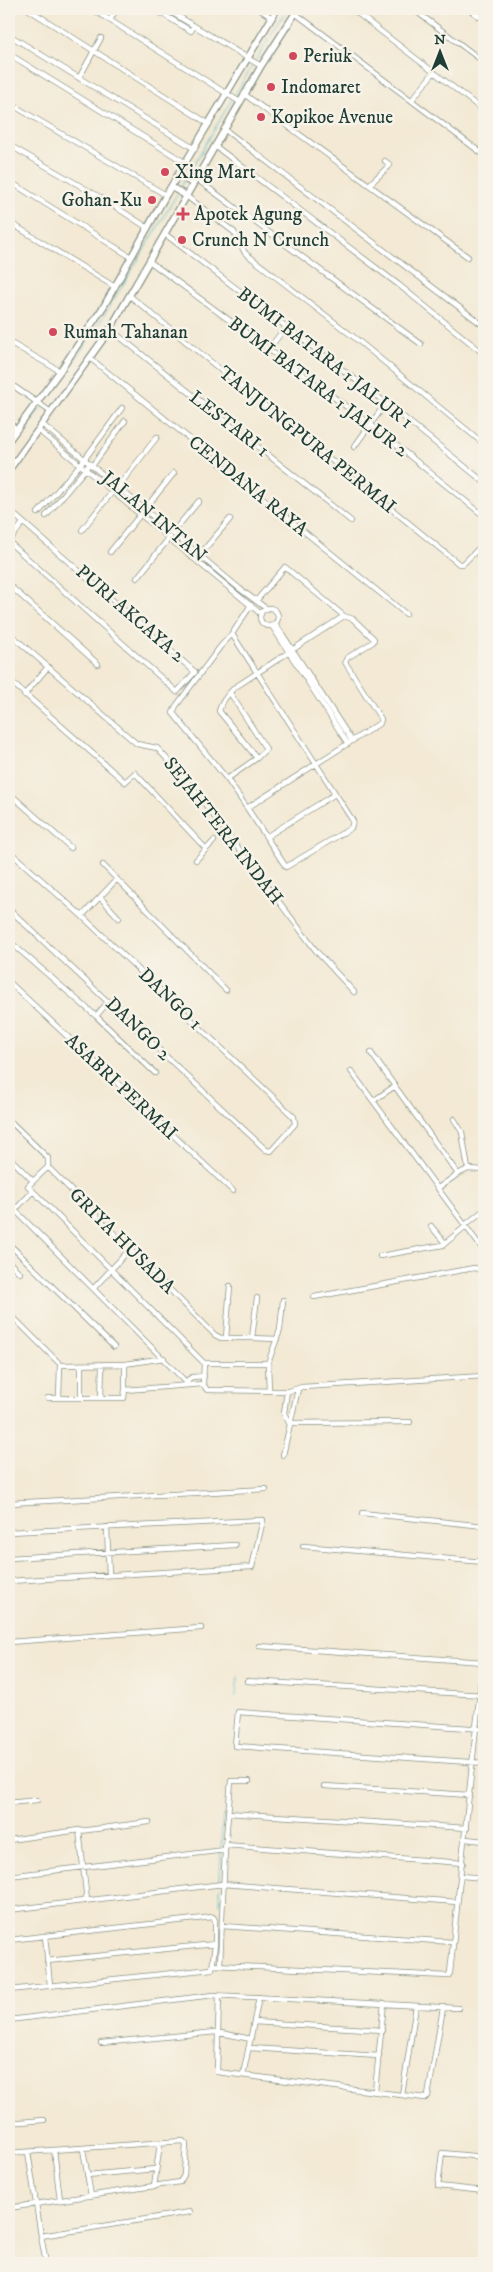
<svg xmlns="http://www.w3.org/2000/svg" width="493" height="2272" viewBox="0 0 493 2272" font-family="'IM FELL DW Pica',serif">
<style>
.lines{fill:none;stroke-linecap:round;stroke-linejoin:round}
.stream{stroke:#51bdcc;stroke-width:1}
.minor-casing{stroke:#899384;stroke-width:6}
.tertiary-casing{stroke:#899384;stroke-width:8}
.minor{stroke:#fff;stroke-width:4.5}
.tertiary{stroke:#fff;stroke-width:5.5}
.poi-dot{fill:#d1495b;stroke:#f7f3e8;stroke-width:2}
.labels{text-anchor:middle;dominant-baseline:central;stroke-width:5;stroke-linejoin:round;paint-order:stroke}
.poi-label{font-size:19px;fill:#1f3d34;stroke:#f7f3e8;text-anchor:start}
.street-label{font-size:19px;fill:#1f3d34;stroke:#f7f3e8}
</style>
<rect width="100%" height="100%" fill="#f7f3e8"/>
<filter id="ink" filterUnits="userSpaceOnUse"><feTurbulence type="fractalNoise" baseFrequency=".02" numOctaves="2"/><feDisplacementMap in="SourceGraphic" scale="10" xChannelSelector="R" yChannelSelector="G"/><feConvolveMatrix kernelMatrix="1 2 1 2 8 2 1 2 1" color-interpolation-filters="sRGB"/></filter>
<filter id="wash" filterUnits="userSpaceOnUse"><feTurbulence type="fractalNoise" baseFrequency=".0096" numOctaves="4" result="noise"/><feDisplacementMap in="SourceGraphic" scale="20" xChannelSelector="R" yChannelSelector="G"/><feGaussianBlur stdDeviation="1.12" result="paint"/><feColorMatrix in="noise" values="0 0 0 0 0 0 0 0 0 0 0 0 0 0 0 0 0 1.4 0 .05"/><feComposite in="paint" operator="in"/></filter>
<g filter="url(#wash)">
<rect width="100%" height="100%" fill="#f3e9d4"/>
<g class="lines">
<path class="stream" d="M 234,96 L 287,9
M 186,178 L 232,99
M 180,189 L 184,181
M 44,404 C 93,337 135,266 177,194
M 9,452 L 42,407
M 236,1696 L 238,1677
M 221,1848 L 223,1816
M 220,1883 L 221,1852
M 220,1904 L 220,1887"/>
</g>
</g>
<g filter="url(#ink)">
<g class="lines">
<defs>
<path id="minor" d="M 28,9 L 209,124
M 92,9 L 240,102
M 154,9 L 191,31 L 194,26
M 166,9 L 261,66
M 259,9 L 271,17
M 352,9 L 484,111
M 413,9 L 484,62
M 469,9 L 484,20
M 295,13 L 484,155
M 110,20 L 117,9
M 9,35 L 195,149
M 9,54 L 186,163
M 79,78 L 101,38
M 244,94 L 468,257
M 412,100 L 434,72
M 9,103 L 166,195
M 224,129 L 480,323
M 9,145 L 105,200 L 148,228
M 215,146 L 399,285 L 484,354
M 195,178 L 421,344
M 9,181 L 131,257
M 369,185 L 390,165 L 385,161
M 185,195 L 234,232 L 245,253 L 355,338 L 484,444
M 9,222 L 115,287
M 165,234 L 386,403 L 484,482
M 149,261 L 370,424 L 484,516
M 130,296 L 459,564 L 463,564 L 481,546 L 484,546
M 110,329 L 351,521
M 9,342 L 60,371
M 268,350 L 285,328
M 90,358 L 406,614
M 9,383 L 51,412
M 9,423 L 17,429
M 42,424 L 240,589 L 267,609
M 38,430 L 261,614
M 354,447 L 386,403
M 92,466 L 125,421
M 118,487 L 157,437
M 9,510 L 195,672 L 177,692 L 9,542
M 38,513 L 84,460 L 122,408
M 46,516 L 87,467
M 82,530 L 113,491
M 172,533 L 199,501
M 9,541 L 23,523
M 110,552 L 174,473
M 197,558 L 230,519
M 137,578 L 170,537
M 9,585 L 98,664
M 256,601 L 285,567 L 344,616
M260 617a9 9 0 1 1 18 0a9 9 0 1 1-18 0Z
M 275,623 L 352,741
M 272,626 L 348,744
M 9,633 L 137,744 L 157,748 L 189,783 L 317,952 L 354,992
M 232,634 L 251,605
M 9,680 L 125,782 L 135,773 L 206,849
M 230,693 L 266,749 L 257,758 L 227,779 L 247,808 L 380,723 L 381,719 L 345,662 L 347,658 L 373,642 L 374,639 L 353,619 L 344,616 L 234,688 C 228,694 221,703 219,711 L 257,758
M 24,695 L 47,668
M 227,779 L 173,713 L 176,706 L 220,647 L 232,634 L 353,821 L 351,828 L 286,867 L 247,808
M 9,793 L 71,848
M 266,837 L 335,794
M 9,851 L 82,916 L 294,1117 L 295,1124 L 271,1151 L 266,1150 L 9,909
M 196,860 L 214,841
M 103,865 L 226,990
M 100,897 L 119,918
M 82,916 L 117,879
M 9,941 L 96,1016 L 109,1001
M 9,982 L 233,1191
M 96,1016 L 155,1073
M 371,1053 L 458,1174 L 438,1188
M 351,1071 L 484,1251
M 373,1101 L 395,1086
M 454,1119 L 462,1132 L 468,1169
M 9,1120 L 48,1158 L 48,1167
M 9,1157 L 32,1180
M 458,1174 L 468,1169 L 484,1170
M 33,1191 L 204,1363 L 203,1384
M 9,1204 L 189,1385
M 15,1210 L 33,1191 L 28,1186 L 48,1167 L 215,1335 L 221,1338 L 252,1338
M 465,1225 L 484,1210
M 431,1226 L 445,1243
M 9,1244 L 114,1347
M 380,1256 L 443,1245 L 466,1226
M 9,1262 L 20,1273
M 94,1288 L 131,1248
M 314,1297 L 474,1268 L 479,1269 L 484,1276
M 257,1298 L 252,1338 L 277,1339
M 9,1313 L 58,1362
M 226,1338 L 230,1286
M 204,1363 L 268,1363 L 269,1391
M 268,1363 L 280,1330 L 283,1300
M 125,1364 L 125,1390
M 81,1366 L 81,1397
M 186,1381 L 192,1377 L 204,1376
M 287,1391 L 284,1413 L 289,1423 L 410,1422
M 48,1398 L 124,1398 L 125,1390 L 203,1384 L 207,1390 L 289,1391 L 302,1387 L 484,1376
M 59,1398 L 60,1365 L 125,1364 L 164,1358
M 101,1398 L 102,1365
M 9,1416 L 10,1418
M 283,1455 L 298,1389
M 9,1503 L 266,1489
M 362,1513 L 484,1526
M 107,1527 L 109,1575
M 9,1532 L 263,1520 L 252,1567 L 9,1581
M 303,1546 L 484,1562
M 9,1558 L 235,1545
M 9,1642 L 201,1628
M 247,1681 L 484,1695
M 484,1729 L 238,1712 L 235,1746 L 484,1763
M 324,1786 L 470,1795
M 9,1803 L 37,1800
M 228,1813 L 467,1828
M 80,1831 L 149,1822
M 466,1839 L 484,1841
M 9,1840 L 79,1830 L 87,1901
M 225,1845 L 463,1863
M 9,1876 L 225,1850 L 231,1781 L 249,1781
M 462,1876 L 484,1878
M 9,1910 L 223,1884 L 457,1902
M 222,1926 L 452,1942
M 45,1936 L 50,1985
M 9,1940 L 213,1917 L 215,1920 L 215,1944
M 214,1965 L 448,1976 L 450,1973 L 483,1662 L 259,1646
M 220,1965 L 225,1850
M 9,1990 L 212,1969 L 215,1944 L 47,1961
M 219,1995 L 217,2072 L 425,2098 L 428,2096 L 443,2008
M 9,2020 L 213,1995 L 458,2008
M 254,2022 L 382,2030
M 101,2043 L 216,2032 L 251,2039
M 250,2048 L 379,2056
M 243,2075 L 259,1997
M 375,2091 L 384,2003
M 402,2095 L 416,2006
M 9,2123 L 44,2120
M 83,2149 L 91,2196
M 54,2150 L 60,2200
M 28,2152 L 41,2236 L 190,2212
M 9,2153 L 183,2141 L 186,2144 L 184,2175 L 180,2182 L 9,2208
M 484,2157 L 442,2153 L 438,2186 L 484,2191
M 87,2175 L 156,2169
M 154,2187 L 160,2143
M 41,2236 L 46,2263"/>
<path id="tertiary" d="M 178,175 L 192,183
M 171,187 L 185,195
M 9,440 L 60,371 L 104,306 L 166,195 L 277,9
M 9,470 L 109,331 L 261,66 L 298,9"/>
</defs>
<use href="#minor" class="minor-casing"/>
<use href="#tertiary" class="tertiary-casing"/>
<use href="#minor" class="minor"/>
<use href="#tertiary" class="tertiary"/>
</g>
</g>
<g class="poi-dot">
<circle cx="293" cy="56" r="5"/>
<circle cx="271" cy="87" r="5"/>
<circle cx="261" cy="117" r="5"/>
<circle cx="165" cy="172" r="5"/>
<circle cx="152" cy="200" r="5"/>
<path d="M180.5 206.5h5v5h5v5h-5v5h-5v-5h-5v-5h5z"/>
<circle cx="182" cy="240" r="5"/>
<circle cx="53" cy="332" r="5"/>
</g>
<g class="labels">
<g class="poi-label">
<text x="303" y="56">Periuk</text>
<text x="281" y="87">Indomaret</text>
<text x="271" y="117">Kopikoe Avenue</text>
<text x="175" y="172">Xing Mart</text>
<text x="142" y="200" text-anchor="end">Gohan-Ku</text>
<text x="194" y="214">Apotek Agung</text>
<text x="192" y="240">Crunch N Crunch</text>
<text x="63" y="332">Rumah Tahanan</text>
</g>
<g class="street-label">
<text transform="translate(325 358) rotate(38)">BUMI BATARA 1 JALUR 1</text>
<text transform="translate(318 387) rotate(37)">BUMI BATARA 1 JALUR 2</text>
<text transform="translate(229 424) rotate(38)">LESTARI 1</text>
<text transform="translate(307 440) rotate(39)">TANJUNGPURA PERMAI</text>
<text transform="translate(248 486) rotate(39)">CENDANA RAYA</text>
<text transform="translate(154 517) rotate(40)">JALAN INTAN</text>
<text transform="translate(130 614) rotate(41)">PURI AKCAYA 2</text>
<text transform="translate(223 831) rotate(52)">SEJAHTERA INDAH</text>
<text transform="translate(170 999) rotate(44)">DANGO 1</text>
<text transform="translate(138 1029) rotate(44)">DANGO 2</text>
<text transform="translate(121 1087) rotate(43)">ASABRI PERMAI</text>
<text transform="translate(122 1241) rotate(45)">GRIYA HUSADA</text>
</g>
</g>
<rect width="493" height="2272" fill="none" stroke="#f7f3e8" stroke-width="30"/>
<g transform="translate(440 52)" stroke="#f7f3e8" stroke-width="4" paint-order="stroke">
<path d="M0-4L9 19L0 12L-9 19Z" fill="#1f3d34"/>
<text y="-8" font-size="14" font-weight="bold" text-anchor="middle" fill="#1f3d34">N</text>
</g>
</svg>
